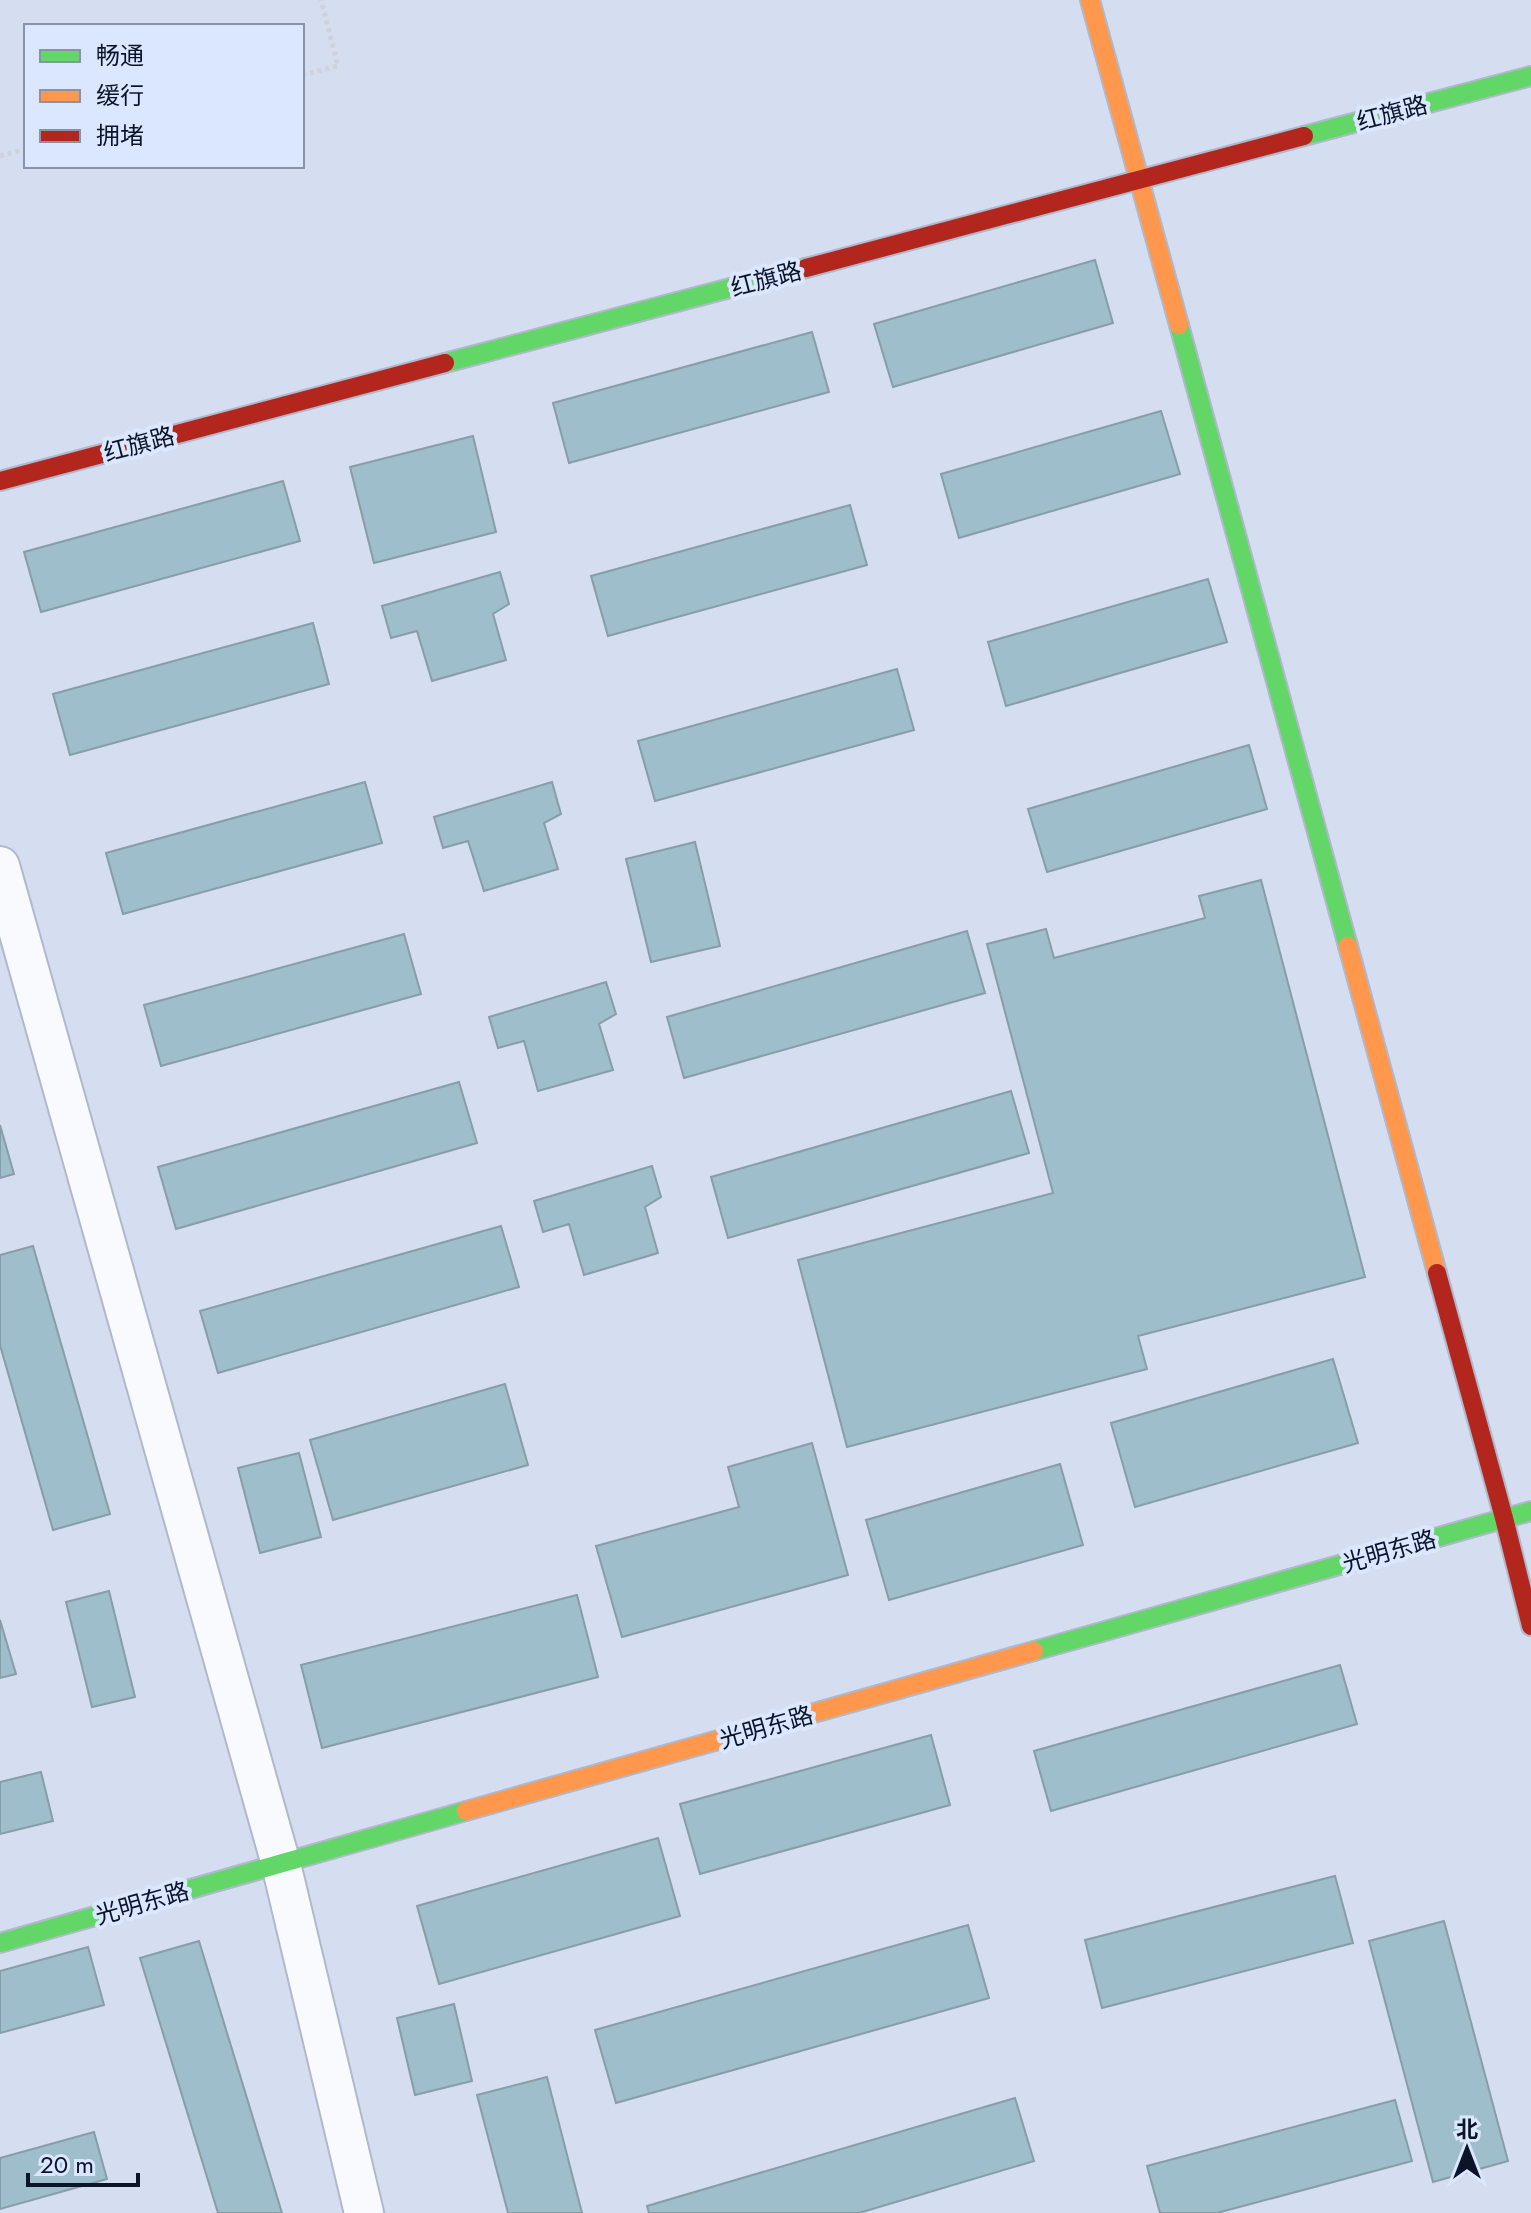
<svg xmlns="http://www.w3.org/2000/svg" width="1531" height="2213" viewBox="0 0 1531 2213" font-family="Jost,'Noto Sans SC',sans-serif">
<style>
.building{fill:#9dbeca;stroke:#879da7;stroke-width:2}
.lines{fill:none;stroke-linecap:round;stroke-linejoin:round}
.street-casing{stroke:#b0b8cb;stroke-width:42}
.fast-casing{stroke:#b0b8cb;stroke-width:22}
.slow-casing{stroke:#b0b8cb;stroke-width:22}
.jam-casing{stroke:#b0b8cb;stroke-width:22}
.path{stroke:#cfd2d8;stroke-width:5;stroke-dasharray:4 4;stroke-linecap:butt}
.street{stroke:#f9fafd;stroke-width:38}
.fast{stroke:#63d668;stroke-width:18}
.slow{stroke:#ff974d;stroke-width:18}
.jam{stroke:#b3261e;stroke-width:18}
.labels{text-anchor:middle;dominant-baseline:central;stroke-width:8;stroke-linejoin:round;paint-order:stroke}
.street-label{font-size:24px;fill:#0b1428;stroke:#dbe7fe}
</style>
<rect width="100%" height="100%" fill="#d5ddf0"/>
<path class="building" d="M 1095,260 L 1113,323 L 893,387 L 874,324 Z
M 812,332 L 829,392 L 569,463 L 553,403 Z
M 1161,411 L 1180,474 L 959,538 L 941,474 Z
M 473,436 L 496,532 L 374,563 L 350,467 Z
M 283,481 L 300,541 L 41,612 L 24,552 Z
M 850,505 L 867,565 L 608,636 L 591,576 Z
M 500,572 L 509,604 L 493,614 L 506,660 L 432,681 L 417,631 L 391,638 L 382,606 Z
M 1208,579 L 1227,642 L 1006,706 L 988,642 Z
M 313,623 L 329,684 L 70,755 L 53,694 Z
M 897,669 L 914,730 L 655,801 L 638,741 Z
M 1249,745 L 1267,809 L 1047,872 L 1028,809 Z
M 365,782 L 382,843 L 123,914 L 106,853 Z
M 552,782 L 561,814 L 544,823 L 558,869 L 484,891 L 468,841 L 443,848 L 434,817 Z
M 695,842 L 720,946 L 651,962 L 626,859 Z
M 1261,880 L 1365,1277 L 1138,1336 L 1147,1369 L 847,1447 L 798,1260 L 1053,1193 L 987,944 L 1046,929 L 1054,958 L 1205,918 L 1199,896 Z
M 967,931 L 985,993 L 684,1078 L 667,1017 Z
M 404,934 L 421,994 L 161,1066 L 144,1005 Z
M 606,982 L 616,1014 L 599,1024 L 613,1070 L 538,1091 L 524,1041 L 498,1048 L 489,1017 Z
M 459,1082 L 477,1143 L 176,1229 L 158,1167 Z
M 1011,1091 L 1029,1153 L 728,1238 L 711,1177 Z
M 0,1125 L 14,1174 L 0,1178 Z
M 652,1166 L 661,1197 L 645,1207 L 658,1253 L 584,1275 L 569,1224 L 543,1232 L 534,1201 Z
M 501,1226 L 519,1287 L 218,1373 L 200,1311 Z
M 33,1246 L 110,1514 L 53,1530 L 0,1345 L 0,1255 Z
M 1333,1359 L 1358,1443 L 1135,1507 L 1111,1423 Z
M 505,1384 L 528,1465 L 333,1520 L 310,1440 Z
M 812,1443 L 848,1575 L 622,1637 L 596,1546 L 739,1507 L 728,1467 Z
M 299,1453 L 321,1537 L 260,1553 L 238,1468 Z
M 1060,1464 L 1083,1545 L 889,1600 L 866,1520 Z
M 109,1591 L 135,1697 L 92,1707 L 66,1602 Z
M 577,1595 L 598,1677 L 322,1748 L 301,1665 Z
M 0,1620 L 16,1674 L 0,1678 Z
M 1340,1665 L 1357,1724 L 1051,1811 L 1034,1751 Z
M 931,1735 L 950,1805 L 700,1874 L 680,1804 Z
M 41,1772 L 53,1821 L 0,1834 L 0,1782 Z
M 658,1838 L 680,1916 L 439,1984 L 417,1906 Z
M 1335,1876 L 1353,1943 L 1102,2008 L 1085,1940 Z
M 1444,1921 L 1508,2161 L 1433,2182 L 1369,1941 Z
M 968,1925 L 989,1998 L 616,2103 L 595,2030 Z
M 199,1941 L 282,2213 L 218,2213 L 140,1958 Z
M 88,1947 L 104,2005 L 0,2033 L 0,1971 Z
M 454,2004 L 472,2081 L 415,2095 L 397,2018 Z
M 547,2077 L 582,2213 L 508,2213 L 477,2095 Z
M 1015,2098 L 1034,2161 L 859,2213 L 649,2213 L 647,2206 Z
M 1395,2100 L 1412,2161 L 1217,2213 L 1160,2213 L 1147,2166 Z
M 94,2132 L 107,2179 L 0,2209 L 0,2158 Z"/>
<g class="lines">
<defs>
<path id="street" d="M 0,866 L 281,1864 L 364,2213"/>
<path id="fast" d="M 1304,136 L 1531,76
M 1179,325 L 1348,946
M 445,363 L 806,268
M 1034,1651 L 1531,1511
M 0,1943 L 466,1811"/>
<path id="slow" d="M 1090,0 L 1179,325
M 1348,946 L 1437,1273
M 466,1811 L 1034,1651"/>
<path id="jam" d="M 806,268 L 1304,136
M 0,481 L 445,363
M 1437,1273 L 1504,1518 L 1531,1626"/>
</defs>
<use href="#street" class="street-casing"/>
<use href="#fast" class="fast-casing"/>
<use href="#slow" class="slow-casing"/>
<use href="#jam" class="jam-casing"/>
<path class="path" d="M 302,75 L 338,66 L 321,0
M 0,156 L 26,149"/>
<use href="#street" class="street"/>
<use href="#fast" class="fast"/>
<use href="#slow" class="slow"/>
<use href="#jam" class="jam"/>
</g>
<g class="labels">
<g class="street-label">
<text transform="translate(1392 113) rotate(-15)">红旗路</text>
<text transform="translate(766 279) rotate(-15)">红旗路</text>
<text transform="translate(139 444) rotate(-15)">红旗路</text>
<text transform="translate(1389 1551) rotate(-16)">光明东路</text>
<text transform="translate(766 1727) rotate(-16)">光明东路</text>
<text transform="translate(142 1903) rotate(-16)">光明东路</text>
</g>
</g>
<rect x="24" y="24" width="280" height="144" fill="#dbe7fe" stroke="#8893a8" stroke-width="2"/>
<rect x="40" y="50" width="40" height="12" fill="#63d668" stroke="#8893a8" stroke-width="2"/>
<text x="96" y="64" font-size="24" fill="#0b1428">畅通</text>
<rect x="40" y="90" width="40" height="12" fill="#ff974d" stroke="#8893a8" stroke-width="2"/>
<text x="96" y="104" font-size="24" fill="#0b1428">缓行</text>
<rect x="40" y="130" width="40" height="12" fill="#b3261e" stroke="#8893a8" stroke-width="2"/>
<text x="96" y="144" font-size="24" fill="#0b1428">拥堵</text>
<g transform="translate(1467 2149)" stroke="#dbe7fe" stroke-width="6" paint-order="stroke">
<path d="M0-6L14 30L0 20L-14 30Z" fill="#0b1428"/>
<text y="-12" font-size="22" font-weight="bold" text-anchor="middle" fill="#0b1428">北</text>
</g>
<path d="M28 2173v12h110v-12" fill="none" stroke="#0b1428" stroke-width="4"/>
<text x="40" y="2173" font-size="24" fill="#0b1428" stroke="#dbe7fe" stroke-width="6" paint-order="stroke">20 m</text>
</svg>
